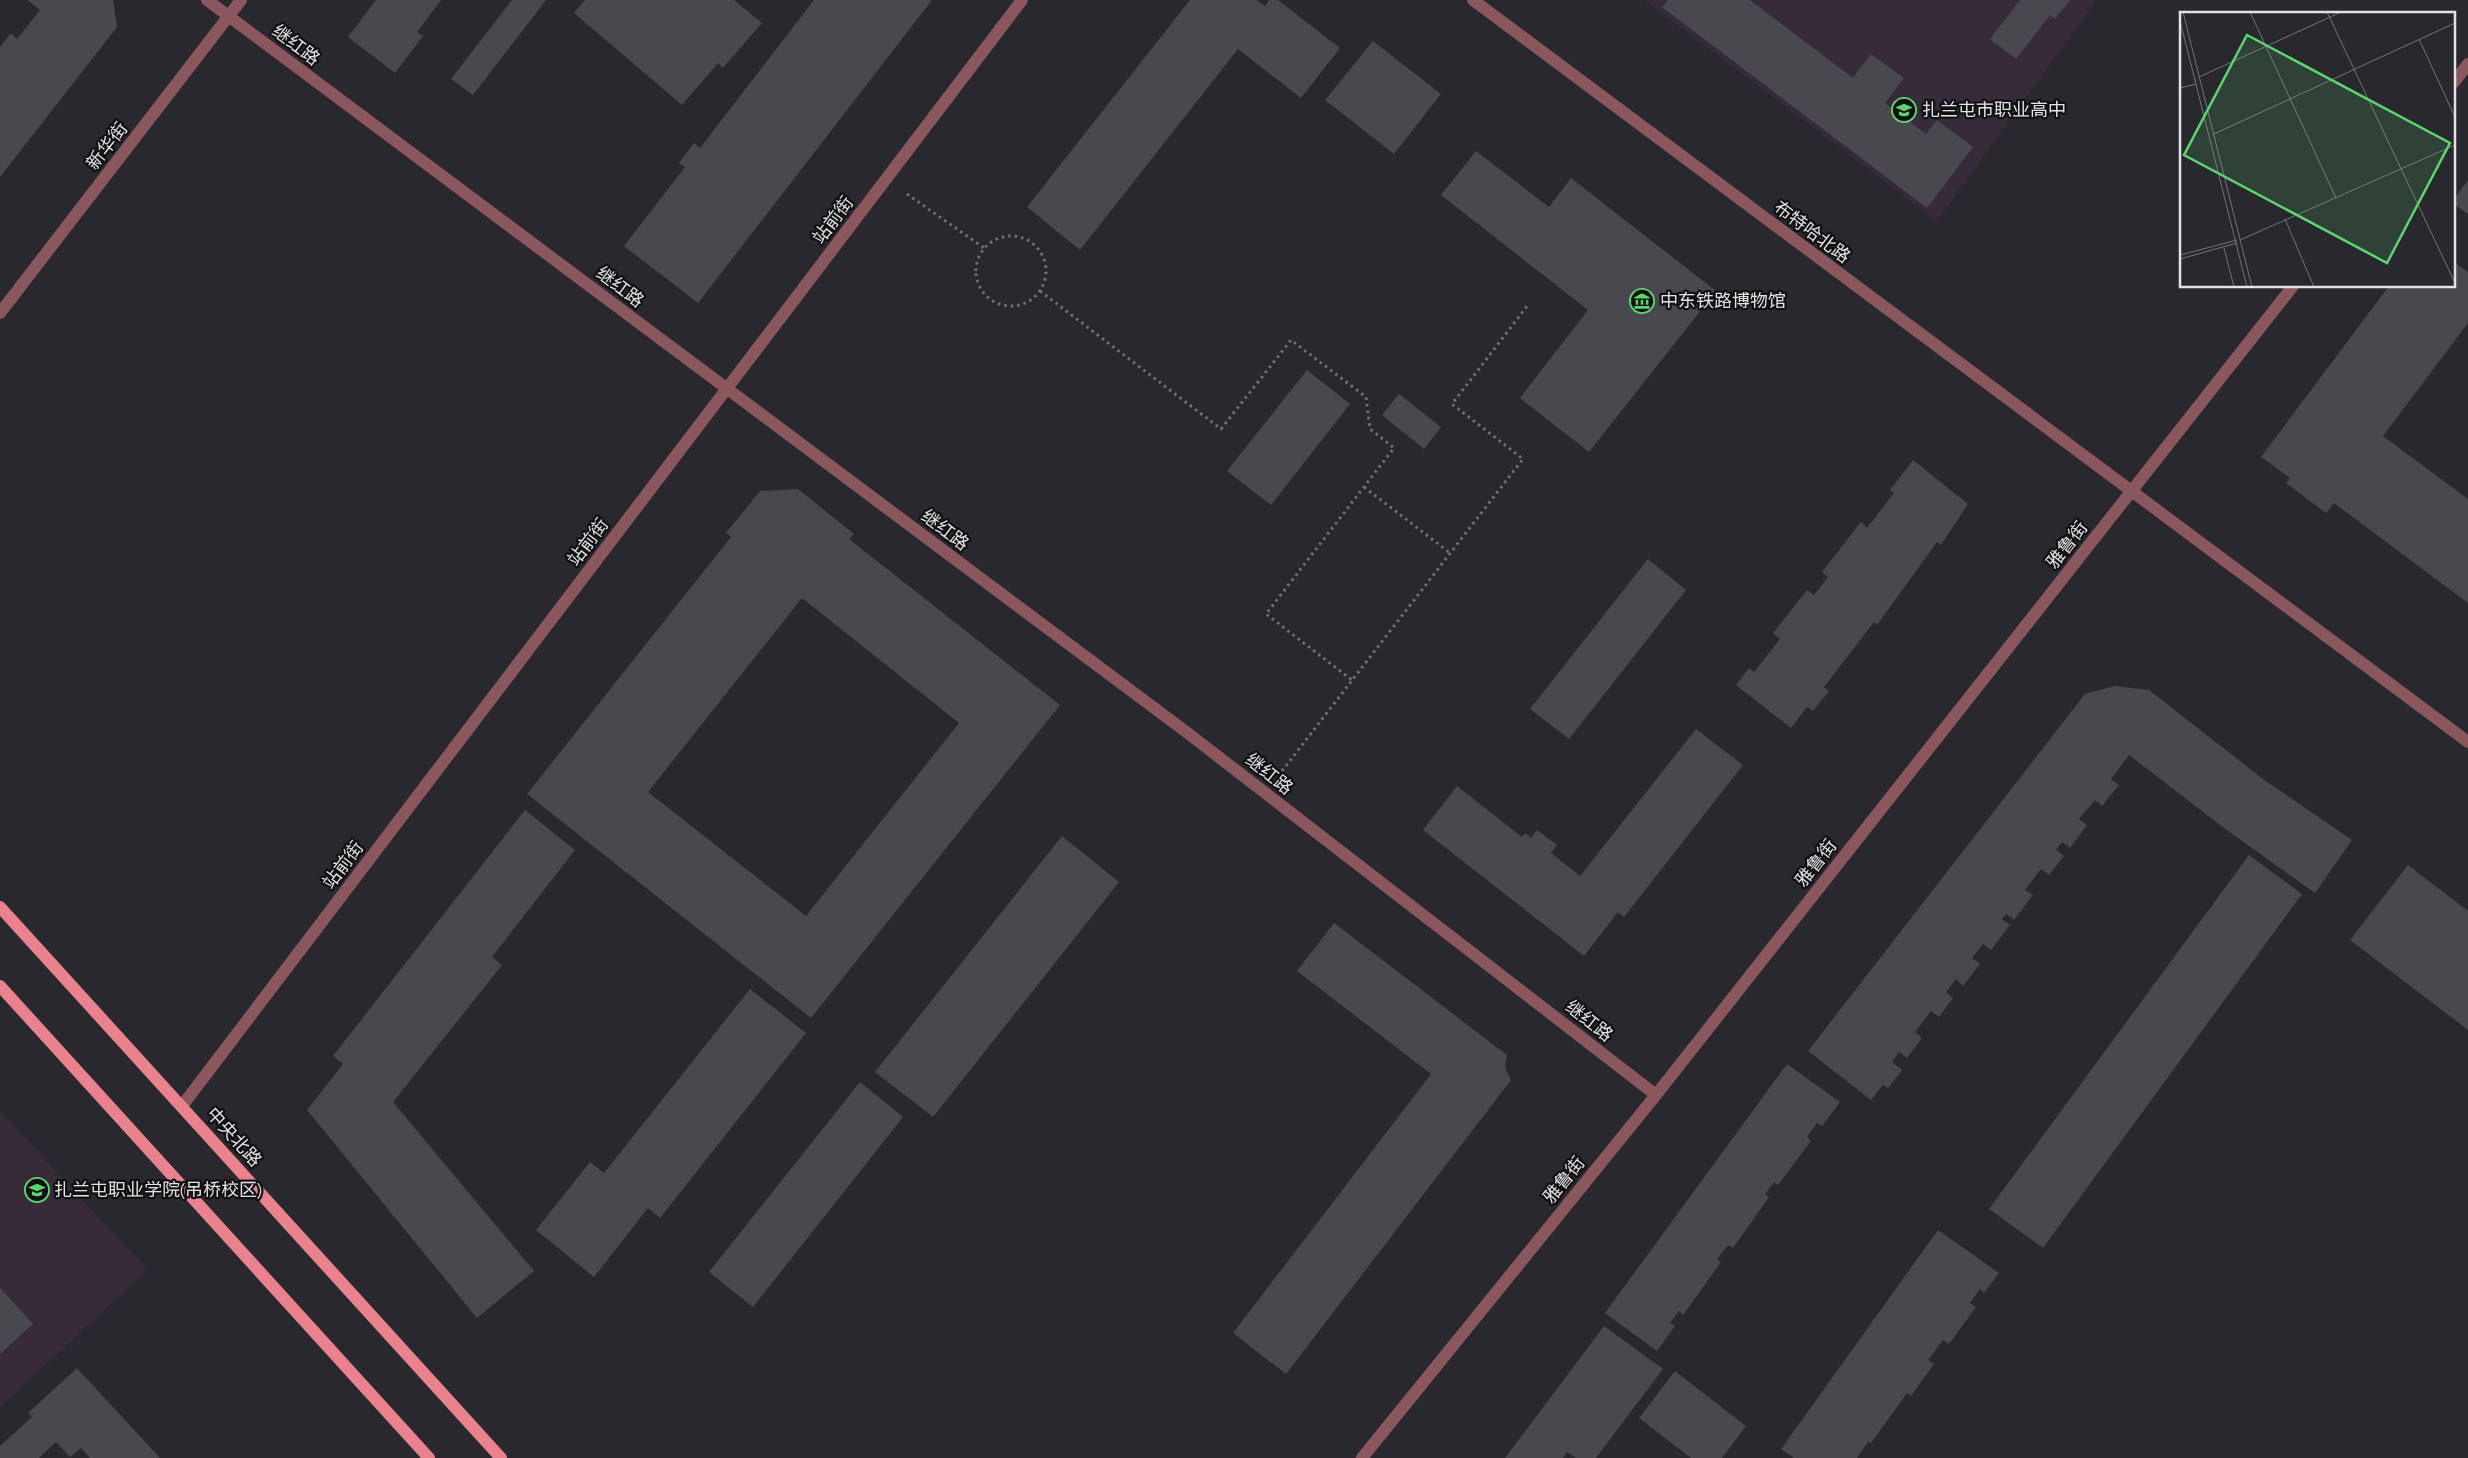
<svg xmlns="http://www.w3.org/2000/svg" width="2468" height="1458" viewBox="0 0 2468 1458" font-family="'Zilla Slab','Noto Sans SC',serif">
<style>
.education{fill:#382b39}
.building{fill:#49484f;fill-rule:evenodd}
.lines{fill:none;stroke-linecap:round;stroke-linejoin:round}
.path{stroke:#707075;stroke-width:3;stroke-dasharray:2.5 4;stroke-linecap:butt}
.minor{stroke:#8a575c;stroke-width:12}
.major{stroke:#ea828e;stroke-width:12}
.labels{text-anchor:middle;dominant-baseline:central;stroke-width:4.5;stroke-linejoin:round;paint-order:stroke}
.street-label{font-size:18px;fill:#e3e3e7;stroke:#111114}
.poi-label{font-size:18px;fill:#e3e3e7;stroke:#111114;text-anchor:start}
.inset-road{fill:none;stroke:#737378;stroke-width:1}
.view{fill:#5dd56d;fill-opacity:0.15;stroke:#5dd56d;stroke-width:2.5}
.inset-edge{fill:none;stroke:#e3e3e7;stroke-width:2.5}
</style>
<rect width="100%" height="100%" fill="#28282e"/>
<path class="education" d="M 1644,0 L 2097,0 L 1937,221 Z
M 0,1111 L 148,1270 L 0,1407 Z"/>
<path class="building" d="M 28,0 L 113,0 L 117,27 L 0,177 L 0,47 L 11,33 L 17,39 L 40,10 Z
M 376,0 L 441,0 L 417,32 L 423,36 L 395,73 L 348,37 Z
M 512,0 L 546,0 L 473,95 L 451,79 Z
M 585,0 L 734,0 L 762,23 L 723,68 L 718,63 L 682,105 L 574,13 Z
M 814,0 L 932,0 L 698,303 L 624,246 L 685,167 L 679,163 L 694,143 L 700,148 Z
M 1190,0 L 1257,0 L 1265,6 L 1269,0 L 1278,0 L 1340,48 L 1301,98 L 1238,49 L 1080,250 L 1027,207 Z
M 1668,0 L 1750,0 L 1853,78 L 1871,54 L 1904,78 L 1885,103 L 1926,134 L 1937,120 L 1973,147 L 1927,208 L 1662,7 Z
M 2020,0 L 2070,0 L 2055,19 L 2050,15 L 2016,59 L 1990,39 Z
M 1373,41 L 1441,94 L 1394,154 L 1325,100 Z
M 1476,151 L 1549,207 L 1571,178 L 1716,291 L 1589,452 L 1520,398 L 1588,310 L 1441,195 Z
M 2468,180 L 2468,214 L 2454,204 L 2454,199 Z
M 2454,262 L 2468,272 L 2468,323 L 2383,436 L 2468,499 L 2468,603 L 2334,503 L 2326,513 L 2286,483 L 2290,478 L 2261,457 L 2389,286 L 2454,286 Z
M 1307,370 L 1350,404 L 1271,505 L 1227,471 Z
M 1399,394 L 1441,427 L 1424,449 L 1382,415 Z
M 1913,460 L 1968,504 L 1941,545 L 1937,542 L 1877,625 L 1874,622 L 1824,687 L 1829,691 L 1813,711 L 1807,707 L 1791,728 L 1736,685 L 1749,668 L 1754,672 L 1780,639 L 1773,633 L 1807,590 L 1814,595 L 1828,577 L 1822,572 L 1861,522 L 1867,528 L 1894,493 L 1890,490 Z
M 798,489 L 854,534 L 849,539 L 1060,705 L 811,1018 L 527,794 L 731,537 L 726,533 L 760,491 ZM 802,598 L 959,723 L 806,916 L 648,792 Z
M 1648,559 L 1686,590 L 1569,739 L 1530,709 Z
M 2114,686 L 2149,690 L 2263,779 L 2352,840 L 2315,893 L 2224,828 L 2129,755 L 2111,779 L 2119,785 L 2102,806 L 2095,800 L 2079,819 L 2087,825 L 2070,848 L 2062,842 L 2056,850 L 2064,856 L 2049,875 L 2041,869 L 2025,890 L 2033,895 L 2014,920 L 2006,914 L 2002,919 L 2010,925 L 1991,950 L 1983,944 L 1972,958 L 1980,964 L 1963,986 L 1956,979 L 1946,992 L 1953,998 L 1939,1017 L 1931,1011 L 1915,1032 L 1922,1038 L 1907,1058 L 1899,1052 L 1892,1062 L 1902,1070 L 1888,1088 L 1883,1085 L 1871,1100 L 1808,1051 L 2085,694 Z
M 1696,729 L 1743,765 L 1624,917 L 1618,912 L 1584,956 L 1423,830 L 1457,786 L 1522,837 L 1525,833 L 1531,838 L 1537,830 L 1557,845 L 1551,853 L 1580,876 Z
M 525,810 L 575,850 L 492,957 L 502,965 L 393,1102 L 534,1271 L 477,1318 L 307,1110 L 343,1064 L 333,1056 Z
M 1062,836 L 1119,882 L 933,1117 L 875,1072 Z
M 2249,855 L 2302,894 L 2043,1248 L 1989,1209 Z
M 2408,865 L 2468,911 L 2468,1030 L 2350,940 Z
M 1334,923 L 1507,1055 L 1505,1067 L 1511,1080 L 1286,1374 L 1233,1333 L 1431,1074 L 1297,971 Z
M 750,989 L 806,1033 L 660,1218 L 648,1208 L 594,1277 L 536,1230 L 590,1162 L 604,1173 Z
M 1787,1064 L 1840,1102 L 1822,1126 L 1817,1123 L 1807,1137 L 1811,1141 L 1778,1185 L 1774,1182 L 1765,1194 L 1769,1197 L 1733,1248 L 1728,1245 L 1717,1259 L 1721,1262 L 1683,1315 L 1679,1311 L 1670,1323 L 1675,1326 L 1657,1351 L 1605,1313 Z
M 860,1082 L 903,1117 L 753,1307 L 709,1272 Z
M 1938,1230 L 1999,1273 L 1984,1293 L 1980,1289 L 1970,1303 L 1976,1307 L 1949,1344 L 1943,1340 L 1928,1360 L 1934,1364 L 1911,1396 L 1907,1393 L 1871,1443 L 1868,1442 L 1857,1458 L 1794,1458 L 1781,1449 Z
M 0,1288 L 33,1324 L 0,1354 Z
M 1604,1326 L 1663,1369 L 1596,1458 L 1576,1458 L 1567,1452 L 1563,1458 L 1505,1458 Z
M 77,1368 L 160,1458 L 90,1458 L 81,1448 L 70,1457 L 56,1442 L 39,1458 L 0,1458 L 0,1446 L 32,1417 L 28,1413 Z
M 1675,1371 L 1746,1426 L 1722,1458 L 1691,1458 L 1639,1418 Z"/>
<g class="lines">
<path class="path" d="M 907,194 L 984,248
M976 271a35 35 0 1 1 70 0a35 35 0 1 1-70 0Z
M 1040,291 L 1221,429 L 1291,340 L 1366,397 L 1370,429 L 1394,448 L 1266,614 L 1352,680
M 1364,487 L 1450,553
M 1282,771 L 1523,459 L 1452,404 L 1528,305"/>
<path class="minor" d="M 207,0 L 1189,734 L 1656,1095
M 1473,0 L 2468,742
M 2454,82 L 2468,64
M 0,313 L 241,0
M 182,1106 L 1022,0
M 1362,1458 L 1656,1095 L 2293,286"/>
<path class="major" d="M 0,907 L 501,1458
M 0,986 L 429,1458"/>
</g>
<defs>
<symbol id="school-ring" viewBox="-11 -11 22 22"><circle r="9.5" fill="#111114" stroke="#5dd56d" stroke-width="1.5"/><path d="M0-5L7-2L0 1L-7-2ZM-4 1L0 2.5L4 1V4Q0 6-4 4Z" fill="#5dd56d"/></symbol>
<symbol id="museum-ring" viewBox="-11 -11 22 22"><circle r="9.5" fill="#111114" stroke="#5dd56d" stroke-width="1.5"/><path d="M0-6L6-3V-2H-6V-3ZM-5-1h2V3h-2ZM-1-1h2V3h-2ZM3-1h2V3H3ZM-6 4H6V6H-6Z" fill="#5dd56d"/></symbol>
</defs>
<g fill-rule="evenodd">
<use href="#school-ring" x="1890" y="96" width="28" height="28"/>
<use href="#museum-ring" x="1628" y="287" width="28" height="28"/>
<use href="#school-ring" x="23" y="1176" width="28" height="28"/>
</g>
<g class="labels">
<g class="street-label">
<text transform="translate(296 45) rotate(37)">继红路</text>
<text transform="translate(107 146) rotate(-52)">新华街</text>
<text transform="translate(833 220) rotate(-53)">站前街</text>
<text transform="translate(1812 232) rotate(37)">布特哈北路</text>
<text transform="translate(620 287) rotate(37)">继红路</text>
<text transform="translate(945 530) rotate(37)">继红路</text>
<text transform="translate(588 542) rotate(-53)">站前街</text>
<text transform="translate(2067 545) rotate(-52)">雅鲁街</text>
<text transform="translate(1269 774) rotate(38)">继红路</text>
<text transform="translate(1816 863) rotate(-52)">雅鲁街</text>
<text transform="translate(343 865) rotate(-53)">站前街</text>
<text transform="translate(1589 1021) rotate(38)">继红路</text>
<text transform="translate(234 1137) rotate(48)">中央北路</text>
<text transform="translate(1564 1180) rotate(-51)">雅鲁街</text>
</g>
<g class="poi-label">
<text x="1922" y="110">扎兰屯市职业高中</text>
<text x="1660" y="301">中东铁路博物馆</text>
<text x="54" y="1190">扎兰屯职业学院(吊桥校区)</text>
</g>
</g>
<g transform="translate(2180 12)">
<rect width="275" height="275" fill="#28282e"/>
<path class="inset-road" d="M 3,0 L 72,275M 70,0 L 156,186M 147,0 L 275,271M 0,9 L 67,275M 239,27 L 275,105M 19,65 L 161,0M 0,76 L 16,72M 34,122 L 275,11M 105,207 L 134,275M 60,228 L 275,133M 44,236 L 54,275M 0,243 L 57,228M 0,247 L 57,231"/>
<path class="view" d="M 67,23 L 270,131 L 207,251 L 4,143 Z"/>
<rect width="275" height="275" class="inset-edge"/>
</g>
</svg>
